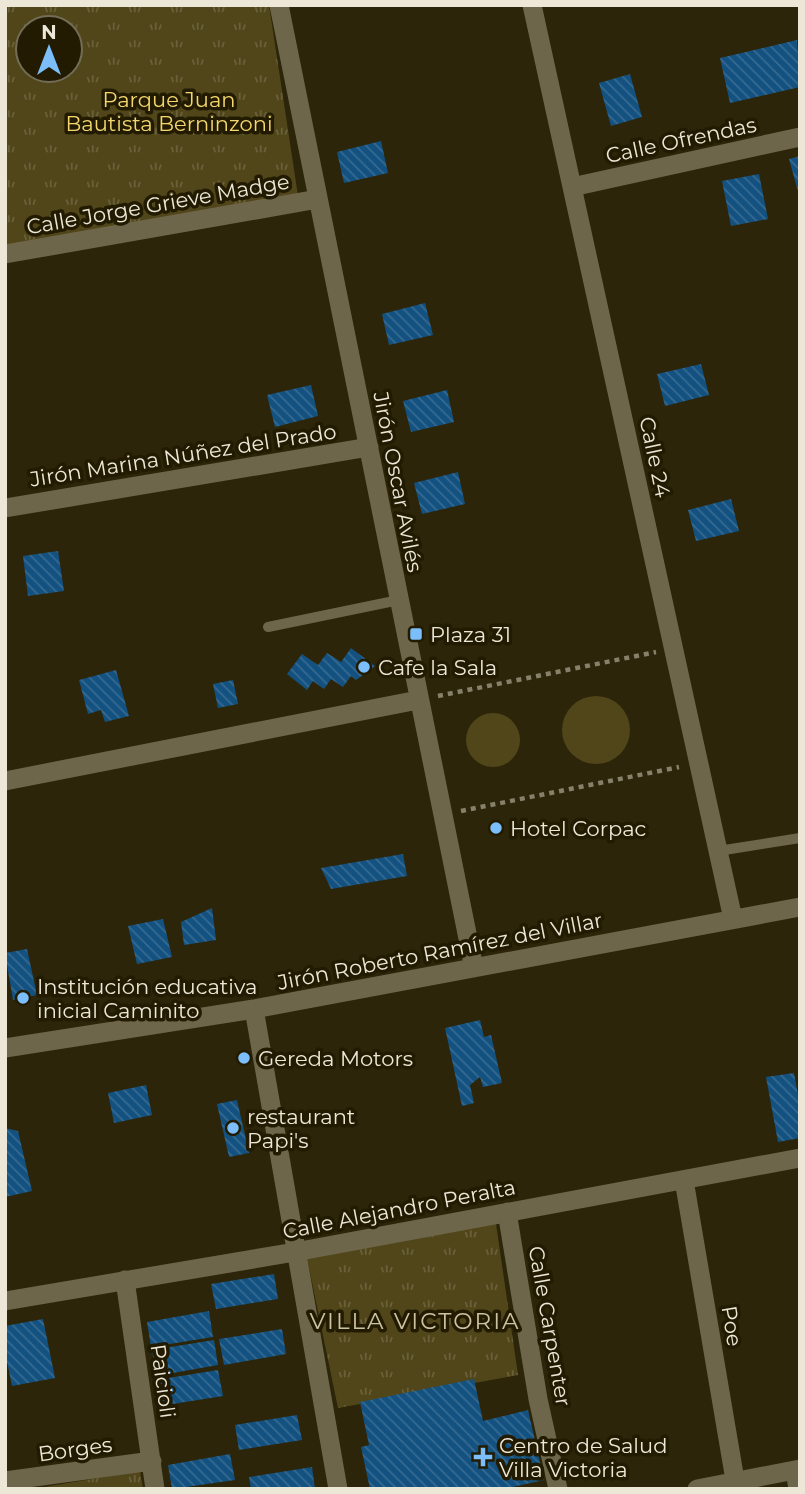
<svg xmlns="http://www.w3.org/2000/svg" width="805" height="1494" viewBox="0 0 805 1494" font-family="Montserrat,sans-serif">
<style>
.grass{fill:#51461a}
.park{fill:url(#park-tufts);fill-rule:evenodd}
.building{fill:url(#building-back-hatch)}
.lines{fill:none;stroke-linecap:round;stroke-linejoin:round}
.path{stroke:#87816b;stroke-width:4.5;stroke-dasharray:5 5;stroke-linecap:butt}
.lane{stroke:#6e664a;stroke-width:10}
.street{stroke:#6e664a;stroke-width:19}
.poi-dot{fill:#7cbef9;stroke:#221b01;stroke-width:2.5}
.labels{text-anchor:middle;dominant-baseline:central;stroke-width:7;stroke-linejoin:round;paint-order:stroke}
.park-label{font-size:21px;fill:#f3d76e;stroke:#221b01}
.street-label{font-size:21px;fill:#ece7d7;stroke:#221b01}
.poi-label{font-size:21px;fill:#ece7d7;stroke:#221b01;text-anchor:start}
.neighbourhood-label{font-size:23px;letter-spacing:2px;fill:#cbc2a2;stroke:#221b01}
</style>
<defs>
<pattern id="park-tufts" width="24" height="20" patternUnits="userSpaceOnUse" patternTransform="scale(1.75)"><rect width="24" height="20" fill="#51461a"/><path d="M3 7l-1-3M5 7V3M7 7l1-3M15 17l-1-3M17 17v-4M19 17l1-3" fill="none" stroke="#6a613b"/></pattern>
<pattern id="building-back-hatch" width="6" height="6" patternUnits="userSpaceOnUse" patternTransform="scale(1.75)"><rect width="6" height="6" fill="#135180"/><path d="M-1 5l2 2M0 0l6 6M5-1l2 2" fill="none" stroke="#366a91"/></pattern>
</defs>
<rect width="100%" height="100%" fill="#2c2509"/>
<path class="grass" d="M562 730a34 34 0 1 1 68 0a34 34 0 1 1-68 0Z
M466 740a27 27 0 1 1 54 0a27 27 0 1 1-54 0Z"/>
<path class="park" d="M 5,5 L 269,5 L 298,196 L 5,246 ZM 28,28 L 70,28 L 70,70 L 28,70 Z
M 496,1224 L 518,1375 L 338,1408 L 307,1258 Z
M 140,1471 L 143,1489 L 32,1489 Z"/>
<path class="building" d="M 797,40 L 800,87 L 730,103 L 720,58 Z
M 630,74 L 642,117 L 611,126 L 599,83 Z
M 381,141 L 388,173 L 344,183 L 337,152 Z
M 800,156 L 800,195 L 799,195 L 789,159 Z
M 759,174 L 768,219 L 731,226 L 722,181 Z
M 425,303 L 433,335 L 389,345 L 382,314 Z
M 701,364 L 709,395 L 665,406 L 657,374 Z
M 311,385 L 318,416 L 275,427 L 267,395 Z
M 447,390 L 454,422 L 411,432 L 403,401 Z
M 458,472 L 465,504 L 422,514 L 414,483 Z
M 731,499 L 739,531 L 696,541 L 688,510 Z
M 58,551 L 64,591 L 28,596 L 23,556 Z
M 351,648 L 375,666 L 356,680 L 351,676 L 343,687 L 331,679 L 324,689 L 313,681 L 307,690 L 287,674 L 302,654 L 318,665 L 327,653 L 341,662 Z
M 116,670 L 129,716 L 105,722 L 101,710 L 88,714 L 79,680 Z
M 233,680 L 238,704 L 218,708 L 213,684 Z
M 403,854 L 407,876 L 331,889 L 321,868 Z
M 212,908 L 216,940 L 184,945 L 181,922 Z
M 163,919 L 172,957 L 137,964 L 128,926 Z
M 27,949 L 37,995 L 13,1000 L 5,953 Z
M 480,1020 L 484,1037 L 491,1035 L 502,1083 L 483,1087 L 480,1077 L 470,1085 L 474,1103 L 462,1106 L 445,1028 Z
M 794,1073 L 800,1106 L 800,1138 L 778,1142 L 766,1077 Z
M 146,1085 L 152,1115 L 114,1123 L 108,1093 Z
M 237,1100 L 249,1153 L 229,1157 L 217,1104 Z
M 5,1128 L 18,1131 L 32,1191 L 5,1197 Z
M 274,1274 L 278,1299 L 216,1309 L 211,1284 Z
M 209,1311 L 213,1337 L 151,1347 L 147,1322 Z
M 43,1319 L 55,1378 L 12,1386 L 5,1352 L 5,1326 Z
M 282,1329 L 286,1354 L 224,1365 L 219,1339 Z
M 214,1340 L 218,1365 L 156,1376 L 152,1350 Z
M 218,1370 L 223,1396 L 160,1406 L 156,1380 Z
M 474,1379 L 483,1421 L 528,1410 L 544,1480 L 504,1489 L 370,1489 L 361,1447 L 369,1445 L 360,1402 Z
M 297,1415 L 302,1440 L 239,1450 L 235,1425 Z
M 230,1454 L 235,1480 L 172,1489 L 168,1465 Z
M 312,1467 L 315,1489 L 251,1489 L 249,1477 Z"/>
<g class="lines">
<path class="path" d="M 438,696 L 656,652
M 461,811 L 679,767"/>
<path class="lane" d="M 268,627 L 399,600
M 718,851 L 800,838"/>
<path class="street" d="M 279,5 L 474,968
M 532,5 L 733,919
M 572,187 L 800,137
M 5,254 L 318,199
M 5,508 L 369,447
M 5,781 L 418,700
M 254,1009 L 338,1489
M 5,1048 L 254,1009 L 800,907
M 684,1180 L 735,1480
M 507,1212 L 538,1399 L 558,1489
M 125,1280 L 155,1489
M 5,1301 L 295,1252 L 800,1158
M 795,1470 L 798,1489
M 5,1481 L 152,1461
M 697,1489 L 800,1469"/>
</g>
<g class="poi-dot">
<rect x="409" y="627" width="14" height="14" rx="3.5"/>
<circle cx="364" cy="667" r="7"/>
<circle cx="496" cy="828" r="7"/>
<circle cx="23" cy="998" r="7"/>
<circle cx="244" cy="1058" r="7"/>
<circle cx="233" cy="1128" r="7"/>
<path d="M479.5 1446.5h7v7h7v7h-7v7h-7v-7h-7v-7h7z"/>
</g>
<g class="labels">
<g class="park-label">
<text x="169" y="99">Parque Juan<tspan x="169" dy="24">Bautista Berninzoni</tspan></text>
</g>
<g class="street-label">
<text transform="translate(681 140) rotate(-12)">Calle Ofrendas</text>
<text transform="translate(158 204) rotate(-10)">Calle Jorge Grieve Madge</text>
<text transform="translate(183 455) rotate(-9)">Jirón Marina Núñez del Prado</text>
<text transform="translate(655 457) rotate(78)">Calle 24</text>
<text transform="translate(398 482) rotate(79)">Jirón Oscar Avilés</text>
<text transform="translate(440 951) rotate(-11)">Jirón Roberto Ramírez del Villar</text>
<text transform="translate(399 1209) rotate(-11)">Calle Alejandro Peralta</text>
<text transform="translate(550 1326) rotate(80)">Calle Carpenter</text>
<text transform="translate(732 1326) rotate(81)">Poe</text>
<text transform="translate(163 1381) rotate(82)">Paicioli</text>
<text transform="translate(75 1449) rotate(-8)">Borges</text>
</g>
<g class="poi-label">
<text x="430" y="634">Plaza 31</text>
<text x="378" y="667">Cafe la Sala</text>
<text x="510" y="828">Hotel Corpac</text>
<text x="37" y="986">Institución educativa<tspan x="37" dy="24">inicial Caminito</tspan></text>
<text x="258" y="1058">Gereda Motors</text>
<text x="247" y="1116">restaurant<tspan x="247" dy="24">Papi's</tspan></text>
<text x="499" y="1445">Centro de Salud<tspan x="499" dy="24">Villa Victoria</tspan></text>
</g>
<g class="neighbourhood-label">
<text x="415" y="1321">VILLA VICTORIA</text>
</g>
</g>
<rect width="805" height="1494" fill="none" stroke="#ece7d7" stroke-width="14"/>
<g transform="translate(49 49)"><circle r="33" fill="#221b01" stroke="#736d57" stroke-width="2"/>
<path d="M0-5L12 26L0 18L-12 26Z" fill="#7cbef9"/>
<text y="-10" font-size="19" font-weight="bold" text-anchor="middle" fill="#ece7d7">N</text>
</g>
</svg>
